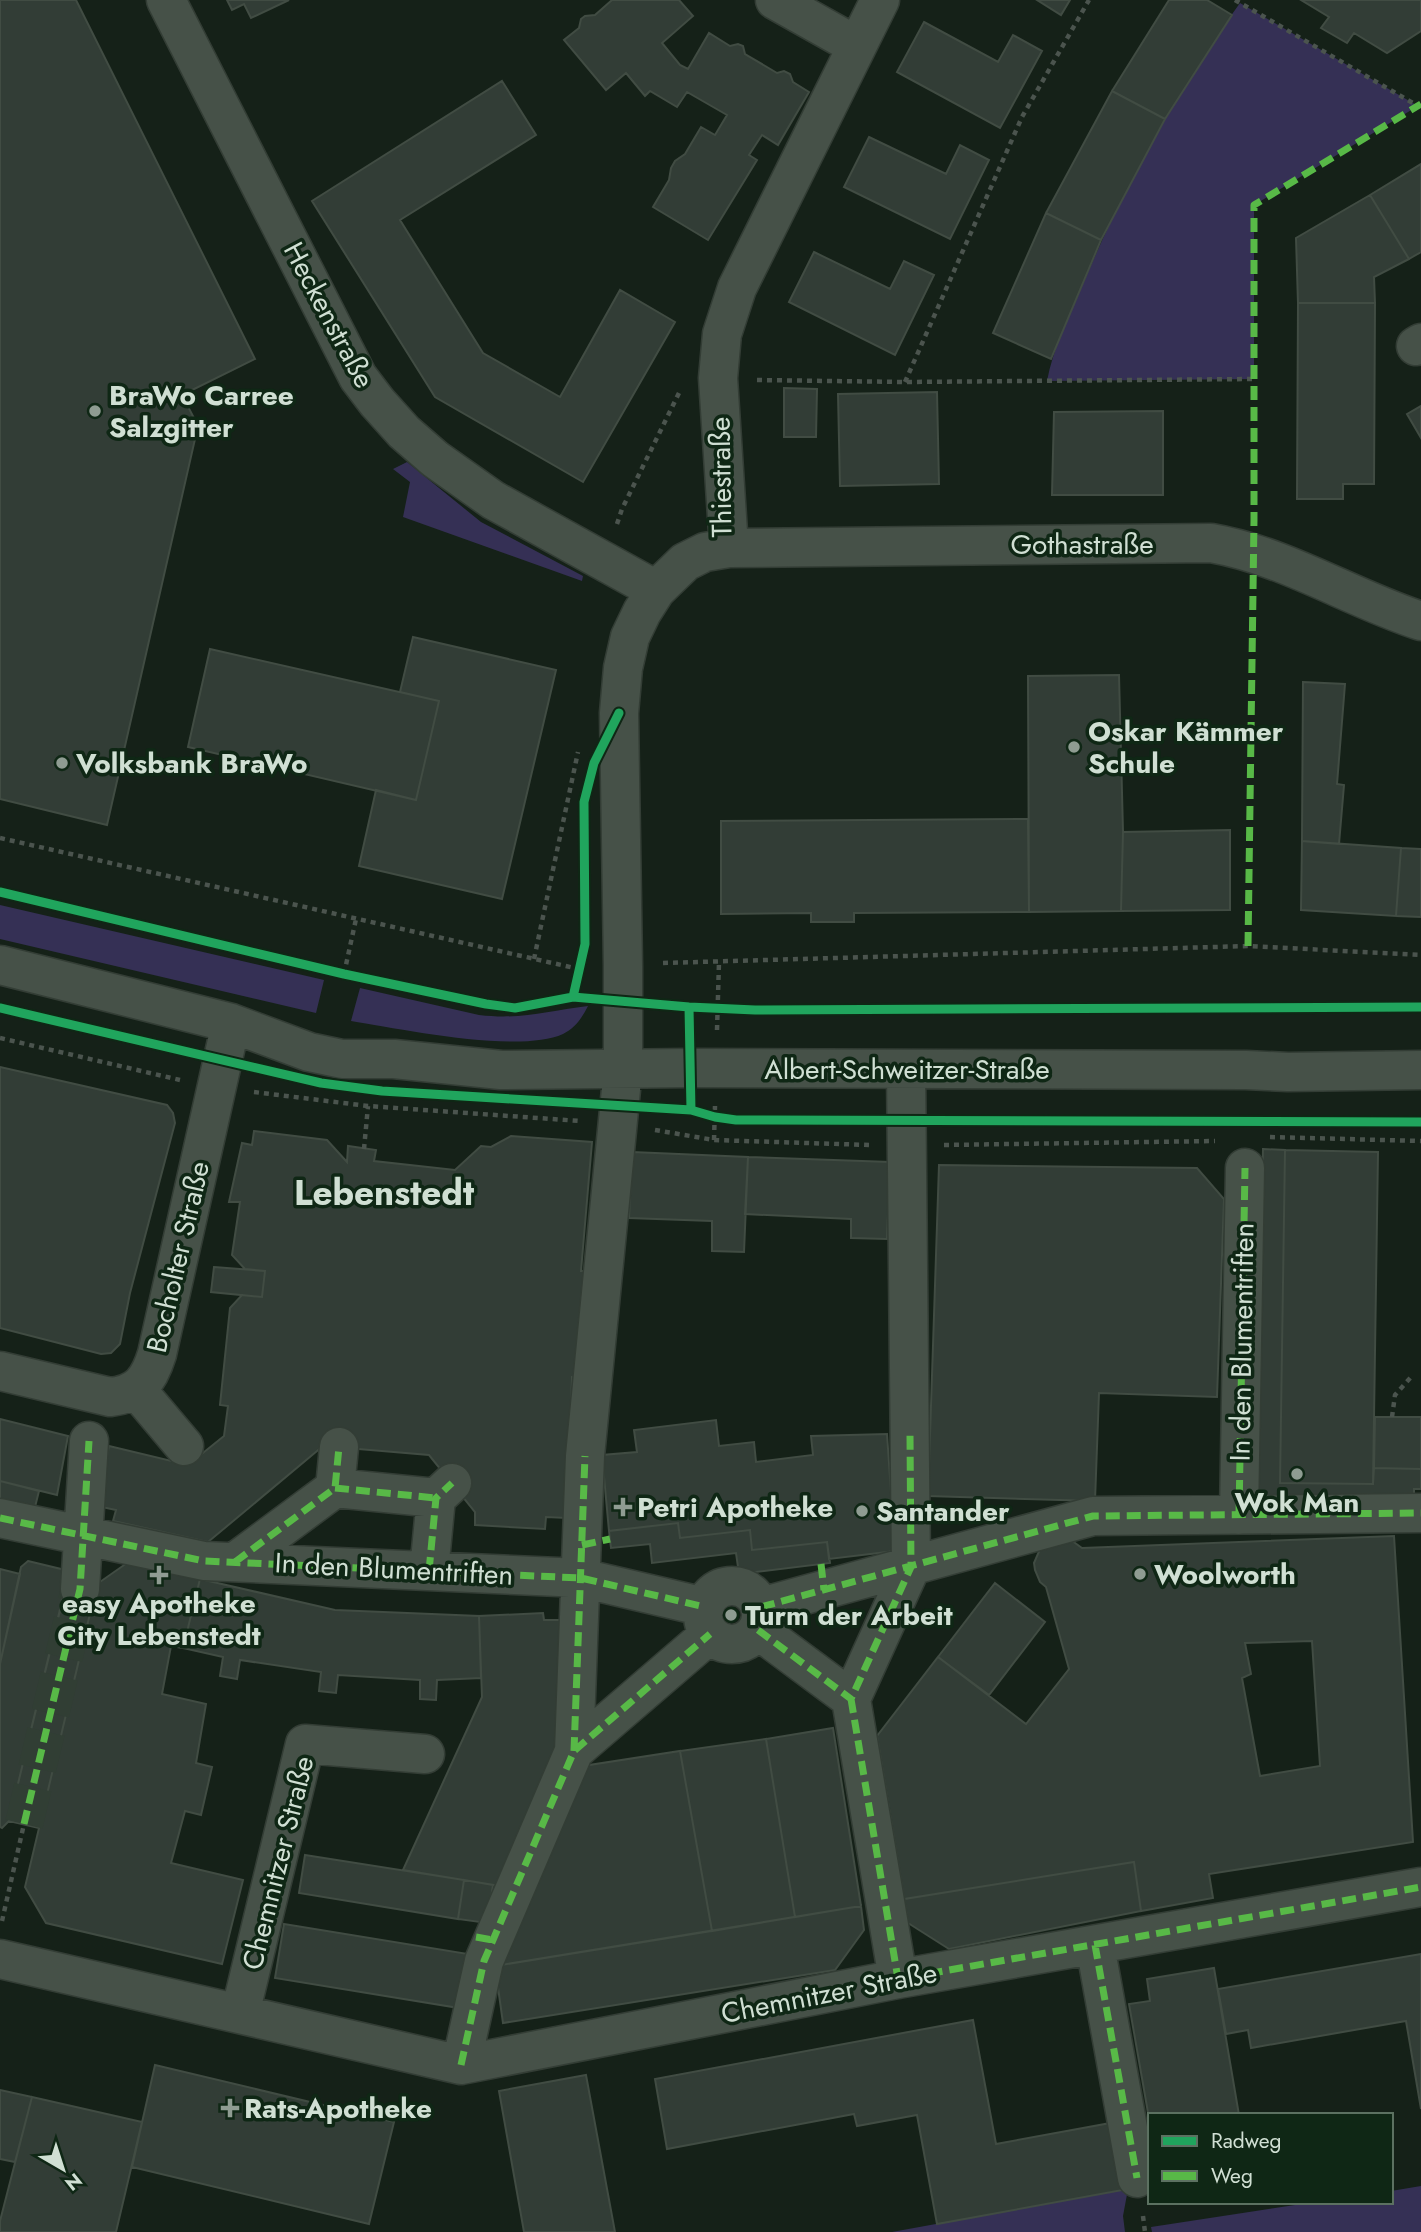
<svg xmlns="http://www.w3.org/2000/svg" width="1421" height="2232" viewBox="0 0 1421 2232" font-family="Jost,sans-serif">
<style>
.green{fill:#353055}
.building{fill:#323d36;stroke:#414c43;stroke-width:2;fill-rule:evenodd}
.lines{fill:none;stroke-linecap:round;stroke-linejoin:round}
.minor-tunnel{stroke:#313e34;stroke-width:38;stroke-dasharray:38 19;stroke-linecap:butt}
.minor-casing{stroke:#333d35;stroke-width:41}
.path{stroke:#4b544e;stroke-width:4.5;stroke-dasharray:5 5;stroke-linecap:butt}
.minor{stroke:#465148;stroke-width:38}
.quiet{stroke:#58b947;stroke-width:7;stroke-dasharray:14 7;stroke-linecap:butt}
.cycleway-casing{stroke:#0f2715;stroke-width:13}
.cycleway{stroke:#20a55d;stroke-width:9}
.poi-dot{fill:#8f9c92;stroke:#0f2715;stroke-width:2.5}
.labels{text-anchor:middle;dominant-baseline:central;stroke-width:7;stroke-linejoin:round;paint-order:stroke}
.street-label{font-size:28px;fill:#d0dfd3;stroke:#0f2715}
.poi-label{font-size:28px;font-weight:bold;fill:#d0dfd3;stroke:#0f2715;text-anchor:start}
.district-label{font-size:35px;font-weight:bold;fill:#d0dfd3;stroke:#0f2715}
</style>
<rect width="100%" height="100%" fill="#152118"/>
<path class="green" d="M 1240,3 L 1418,106 L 1254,205 L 1254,379 L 1047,381 C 1053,349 1067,321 1080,291 C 1122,190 1176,92 1240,3 Z
M 407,462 L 481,522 L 583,576 L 582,581 L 403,517 L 410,482 L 393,469 Z
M 0,905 L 324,980 L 316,1013 L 0,939 Z
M 360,988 L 479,1015 C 521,1020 548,1011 588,1006 C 582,1018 575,1028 563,1034 C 519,1054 401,1029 351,1021 Z
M 1421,2186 L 1421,2232 L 1152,2232 L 1151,2227 L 1315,2202 L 1391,2202 L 1391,2191 Z
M 1128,2189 L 1123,2216 L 1125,2232 L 892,2232 Z"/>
<path class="building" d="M 0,0 L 76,0 L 255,359 L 182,395 L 198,426 L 107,825 L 0,799 Z
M 227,0 L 289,0 L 251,18 L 244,4 L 232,10 Z
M 612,0 L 679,0 L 693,16 L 662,43 L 680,65 L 688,69 L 709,33 L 730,46 L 738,44 L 743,46 L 745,54 L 777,73 L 784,71 L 790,74 L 793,82 L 809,92 L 778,145 L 762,135 L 749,155 L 757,160 L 708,240 L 653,207 L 669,180 L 671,168 L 675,161 L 685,154 L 701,127 L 715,135 L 727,115 L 687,92 L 677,107 L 650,91 L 645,96 L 626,73 L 606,90 L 564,40 L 579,28 L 581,19 L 585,16 L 595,15 Z
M 1037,0 L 1070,0 L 1061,15 Z
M 1169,0 L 1207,0 L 1232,15 L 1165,119 L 1112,91 Z
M 1301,0 L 1421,0 L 1421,31 L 1387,53 L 1354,33 L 1347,43 L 1321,28 L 1329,17 Z
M 924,22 L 998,62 L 1013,35 L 1042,51 L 1000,128 L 897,72 Z
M 502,81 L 536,135 L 400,220 L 483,353 L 560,397 L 620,290 L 675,322 L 583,482 L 435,397 L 312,201 Z
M 1112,91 L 1165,119 L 1101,240 L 1046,213 Z
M 869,137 L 946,174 L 960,145 L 989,160 L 950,239 L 844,187 Z
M 1421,164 L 1421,252 L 1409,259 L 1370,195 Z
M 1370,195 L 1409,259 L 1374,277 L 1375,303 L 1298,303 L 1296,238 Z
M 1046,213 L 1101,240 L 1051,359 L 993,333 Z
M 814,252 L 890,289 L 904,261 L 934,275 L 895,355 L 789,302 Z
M 1298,303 L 1375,303 L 1374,484 L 1343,484 L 1343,499 L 1297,499 Z
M 784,388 L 817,389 L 816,437 L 784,437 Z
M 937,392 L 939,484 L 840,486 L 838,394 Z
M 1421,406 L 1421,438 L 1407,414 Z
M 1163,411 L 1163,495 L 1052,495 L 1054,412 Z
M 413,637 L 556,670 L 502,899 L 359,866 L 376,790 L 416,800 L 439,701 L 400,692 Z
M 210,649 L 439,701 L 416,800 L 188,747 Z
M 1119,675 L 1123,832 L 1121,911 L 1029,912 L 1028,676 Z
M 1303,682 L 1345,684 L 1337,784 L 1344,785 L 1339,844 L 1302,841 Z
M 1028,819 L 1029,912 L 854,913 L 854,922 L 811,922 L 811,913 L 721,914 L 721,821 Z
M 1230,830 L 1230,910 L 1121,911 L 1123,832 Z
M 1302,841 L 1401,848 L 1396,916 L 1301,910 Z
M 1401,848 L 1421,849 L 1421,917 L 1396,916 Z
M 0,1067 L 167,1105 L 173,1113 L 175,1123 L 130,1293 L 120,1344 L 111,1353 L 101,1354 L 0,1328 Z
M 254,1131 L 327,1140 L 347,1162 L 348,1146 L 376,1150 L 374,1161 L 455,1170 L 481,1146 L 491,1147 L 511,1136 L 592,1142 L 581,1271 L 593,1271 L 585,1378 L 572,1377 L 567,1518 L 546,1517 L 545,1529 L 475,1525 L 475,1512 L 429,1455 L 323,1446 L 208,1542 L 113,1521 L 116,1510 L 97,1506 L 109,1446 L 188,1465 L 224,1436 L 228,1406 L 220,1405 L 230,1308 L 242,1295 L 262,1297 L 265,1271 L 245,1269 L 232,1255 L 240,1202 L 229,1202 L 242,1143 L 252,1145 Z
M 1263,1149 L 1285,1150 L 1280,1483 L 1373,1484 L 1374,1468 L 1421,1469 L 1421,1489 L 1414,1489 L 1414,1503 L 1256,1505 Z
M 1285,1150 L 1378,1152 L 1373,1484 L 1280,1483 Z
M 632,1152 L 748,1157 L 744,1252 L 712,1251 L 712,1221 L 629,1218 Z
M 748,1157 L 890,1162 L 887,1239 L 851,1238 L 851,1219 L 745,1214 Z
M 939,1165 L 1197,1168 L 1224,1199 L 1217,1397 L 1099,1393 L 1095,1501 L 928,1496 Z
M 214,1267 L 265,1271 L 262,1297 L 211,1292 Z
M 1375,1417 L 1421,1417 L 1421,1469 L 1374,1468 Z
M 0,1419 L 68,1436 L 57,1495 L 0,1481 Z
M 716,1420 L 719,1446 L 754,1442 L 756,1462 L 813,1455 L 811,1436 L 887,1434 L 895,1551 L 829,1559 L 827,1542 L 752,1550 L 750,1530 L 680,1538 L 678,1523 L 609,1531 L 602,1455 L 637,1452 L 634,1430 Z
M 0,1481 L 39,1491 L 33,1515 L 0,1506 Z
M 678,1523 L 680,1538 L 750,1530 L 752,1550 L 827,1542 L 830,1563 L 739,1574 L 736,1553 L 652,1563 L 650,1544 L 611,1548 L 609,1531 Z
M 1394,1536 L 1413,1842 L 1209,1874 L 1213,1898 L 1141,1911 L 1134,1862 L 904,1899 L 877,1736 L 938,1657 L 1026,1724 L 1069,1669 L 1046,1587 L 1040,1582 L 1035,1570 L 1034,1563 L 1040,1549 L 1071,1540 L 1082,1548 ZM 1312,1641 L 1320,1766 L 1260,1776 L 1242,1678 L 1251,1674 L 1245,1643 Z
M 28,1561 L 61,1569 L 68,1576 L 9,1821 L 2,1828 L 0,1827 L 0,1664 L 21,1567 Z
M 127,1563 L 200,1579 L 183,1648 L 171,1646 L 162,1694 L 206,1704 L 196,1763 L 212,1767 L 201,1815 L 185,1811 L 171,1863 L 243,1880 L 222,1964 L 46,1923 L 25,1887 L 97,1584 Z
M 0,1569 L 20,1574 L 0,1664 Z
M 200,1579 L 335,1610 L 479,1616 L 481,1678 L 437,1680 L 436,1700 L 420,1699 L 420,1680 L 338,1675 L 336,1693 L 319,1691 L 321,1672 L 240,1660 L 237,1679 L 220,1676 L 223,1657 L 183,1648 Z
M 995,1583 L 1045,1622 L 989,1695 L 938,1657 Z
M 66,1586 L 95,1593 L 39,1828 L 9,1821 Z
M 543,1613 L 544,1620 L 566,1620 L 566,1736 L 500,1886 L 403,1870 L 482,1697 L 479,1616 Z
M 833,1728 L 861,1906 L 795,1917 L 766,1739 Z
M 766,1739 L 795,1917 L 712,1931 L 680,1751 Z
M 680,1751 L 712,1931 L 495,1966 L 583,1766 Z
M 305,1855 L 464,1880 L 458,1919 L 299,1893 Z
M 1134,1862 L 1141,1911 L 949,1949 L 908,1923 L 904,1899 Z
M 464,1880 L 493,1885 L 487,1923 L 458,1919 Z
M 861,1906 L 864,1930 L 835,1970 L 503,2023 L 495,1966 Z
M 284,1924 L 474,1955 L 465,2009 L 275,1978 Z
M 1421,1954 L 1421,2109 L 1406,2021 L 1251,2048 L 1248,2030 L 1226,2034 L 1218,1989 Z
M 1214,1968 L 1239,2115 L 1150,2115 L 1150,2124 L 1129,2004 L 1150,2001 L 1147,1979 Z
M 973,2020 L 996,2144 L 1116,2122 L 1128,2189 L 937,2224 L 917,2115 L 857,2126 L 854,2114 L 667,2149 L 655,2079 Z
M 155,2065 L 394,2122 L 369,2224 L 132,2167 Z
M 586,2075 L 615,2232 L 524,2232 L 499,2091 Z
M 0,2090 L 32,2097 L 15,2162 L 0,2159 Z
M 32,2097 L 142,2122 L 116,2232 L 0,2232 L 0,2221 Z"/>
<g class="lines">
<path class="minor-tunnel" d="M 24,1824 L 80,1589"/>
<defs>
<path id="minor" d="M 166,0 L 358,377 L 377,402 L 404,432 L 435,459 L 493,500 L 656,590
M 775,0 L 857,46
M 1416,346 L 1421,343
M 729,548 L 1211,543 C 1286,556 1350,598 1421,621
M 0,965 L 231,1023 L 309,1052 L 342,1059 L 394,1059 L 501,1070 L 690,1068 L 1246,1070 L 1288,1072 L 1421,1070
M 0,1371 L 110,1397 C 139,1394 149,1380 157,1354 L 231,1023
M 136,1389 L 184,1446
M 335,1488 L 436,1498
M 1239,1515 L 1245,1168
M 0,1518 L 204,1561 L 581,1578 L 705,1607
M 235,1562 L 335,1488 L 339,1447
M 429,1571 L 436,1498 L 452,1483
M703 1615a29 29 0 1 1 58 0a29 29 0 1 1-58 0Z
M 80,1589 L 89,1441
M 761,1607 L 1093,1516 L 1421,1513
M 758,1630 L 851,1699 L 911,1567 L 906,1069
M 851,1699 L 898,1979
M 574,1751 L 585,1456 L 623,1069 L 623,966 L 619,713 L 623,668 L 630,637 L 642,612 L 656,590 L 685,562 L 705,552 L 729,548 L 718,378 L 722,334 L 737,288 L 880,0
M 1095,1945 L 1137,2178
M 0,1959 L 461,2065 L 898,1979 L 1421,1887
M 240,2014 L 305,1744 L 425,1754
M 461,2065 L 484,1961 L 574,1751 L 710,1634"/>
</defs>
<use href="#minor" class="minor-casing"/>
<path class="path" d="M 1235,0 L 1418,106
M 757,380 L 905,382 L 1254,379
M 905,382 L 1022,117 L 1089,0
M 617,524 L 622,509 L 679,393
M 0,838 L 579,969
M 534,959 L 578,752
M 663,963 L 1248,946 L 1421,955
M 344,974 L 356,919
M 717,1030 L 719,962
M 0,1038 L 180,1080
M 254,1092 L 368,1106 L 580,1121
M 655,1130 L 714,1140 L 869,1145
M 1270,1137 L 1421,1141
M 714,1140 L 715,1106
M 944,1145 L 1215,1141
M 364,1149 L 368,1106
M 1392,1417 L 1395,1395 L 1411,1377
M 2,1921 L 24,1824
M 1143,2216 L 1145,2232"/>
<use href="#minor" class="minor"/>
<path class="quiet" d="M 1248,946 L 1254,520 L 1254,205 L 1421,104
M 335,1488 L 436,1498
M 1239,1515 L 1245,1168
M 0,1518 L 204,1561 L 581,1578 L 705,1607
M 582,1545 L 610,1539
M 235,1562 L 335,1488 L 339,1447
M 821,1564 L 824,1590
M 429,1571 L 436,1498 L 452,1483
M 761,1607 L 1093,1516 L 1421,1513
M 758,1630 L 851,1699 L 911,1567 L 910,1434
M 851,1699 L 898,1979 L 1421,1887
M 574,1751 L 585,1456
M 24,1824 L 80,1589 L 89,1441
M 476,1937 L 493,1940
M 1095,1945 L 1137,2178
M 461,2065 L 484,1961 L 574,1751 L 710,1634"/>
<defs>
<path id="cycleway" d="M 0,892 L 344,974 L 486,1004 L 515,1008 L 573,997 L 689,1007 L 755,1010 L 1421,1007
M 573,997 L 585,944 L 584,802 L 594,763 L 619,713
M 689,1007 L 691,1110
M 0,1008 L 321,1083 L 382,1091 L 691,1110 L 715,1117 L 736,1120 L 1421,1122"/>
</defs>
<use href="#cycleway" class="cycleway-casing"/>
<use href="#cycleway" class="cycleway"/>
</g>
<g class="poi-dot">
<circle cx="95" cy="411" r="7"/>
<circle cx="1074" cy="747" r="7"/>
<circle cx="62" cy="763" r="7"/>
<circle cx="1297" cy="1474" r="7"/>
<path d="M619.5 1496.5h7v7h7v7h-7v7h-7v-7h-7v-7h7z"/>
<circle cx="862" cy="1511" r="7"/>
<circle cx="1140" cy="1574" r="7"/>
<path d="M155.5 1564.5h7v7h7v7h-7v7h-7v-7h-7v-7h7z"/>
<circle cx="731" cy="1615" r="7"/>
<path d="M226.5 2097.5h7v7h7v7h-7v7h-7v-7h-7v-7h7z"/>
</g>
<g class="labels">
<g class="street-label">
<text transform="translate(329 315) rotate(62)">Heckenstraße</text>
<text transform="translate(721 477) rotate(-91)">Thiestraße</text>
<text x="1082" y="544">Gothastraße</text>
<text x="907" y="1069">Albert-Schweitzer-Straße</text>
<text transform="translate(178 1257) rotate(-77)">Bocholter Straße</text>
<text transform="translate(1242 1342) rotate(-89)">In den Blumentriften</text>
<text transform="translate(394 1569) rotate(3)">In den Blumentriften</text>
<text transform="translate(278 1863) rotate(-76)">Chemnitzer Straße</text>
<text transform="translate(829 1993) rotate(-11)">Chemnitzer Straße</text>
</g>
<g class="poi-label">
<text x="109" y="395">BraWo Carree<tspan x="109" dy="32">Salzgitter</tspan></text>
<text x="1088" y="731">Oskar Kämmer<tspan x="1088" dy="32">Schule</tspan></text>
<text x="76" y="763">Volksbank BraWo</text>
<text x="1297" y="1502" text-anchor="middle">Wok Man</text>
<text x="637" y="1507">Petri Apotheke</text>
<text x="876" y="1511">Santander</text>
<text x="1154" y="1574">Woolworth</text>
<text x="159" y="1603" text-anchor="middle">easy Apotheke<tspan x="159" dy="32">City Lebenstedt</tspan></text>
<text x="745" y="1615">Turm der Arbeit</text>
<text x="244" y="2108">Rats-Apotheke</text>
</g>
<g class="district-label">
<text x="384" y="1193">Lebenstedt</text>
</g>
</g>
<rect x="1148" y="2113" width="245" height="91" fill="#0f2715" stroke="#5c7161" stroke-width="2"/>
<rect x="1162" y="2136" width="35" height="10" fill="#20a55d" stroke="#5c7161" stroke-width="2"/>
<text x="1211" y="2148" font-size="21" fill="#d0dfd3">Radweg</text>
<rect x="1162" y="2171" width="35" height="10" fill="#58b947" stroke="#5c7161" stroke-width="2"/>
<text x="1211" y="2183" font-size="21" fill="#d0dfd3">Weg</text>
<g transform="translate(63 2169) rotate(141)" stroke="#0f2715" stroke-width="5" paint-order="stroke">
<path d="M0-5L12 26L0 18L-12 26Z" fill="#d0dfd3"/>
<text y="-10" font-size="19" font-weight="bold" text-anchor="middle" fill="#d0dfd3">N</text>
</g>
</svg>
